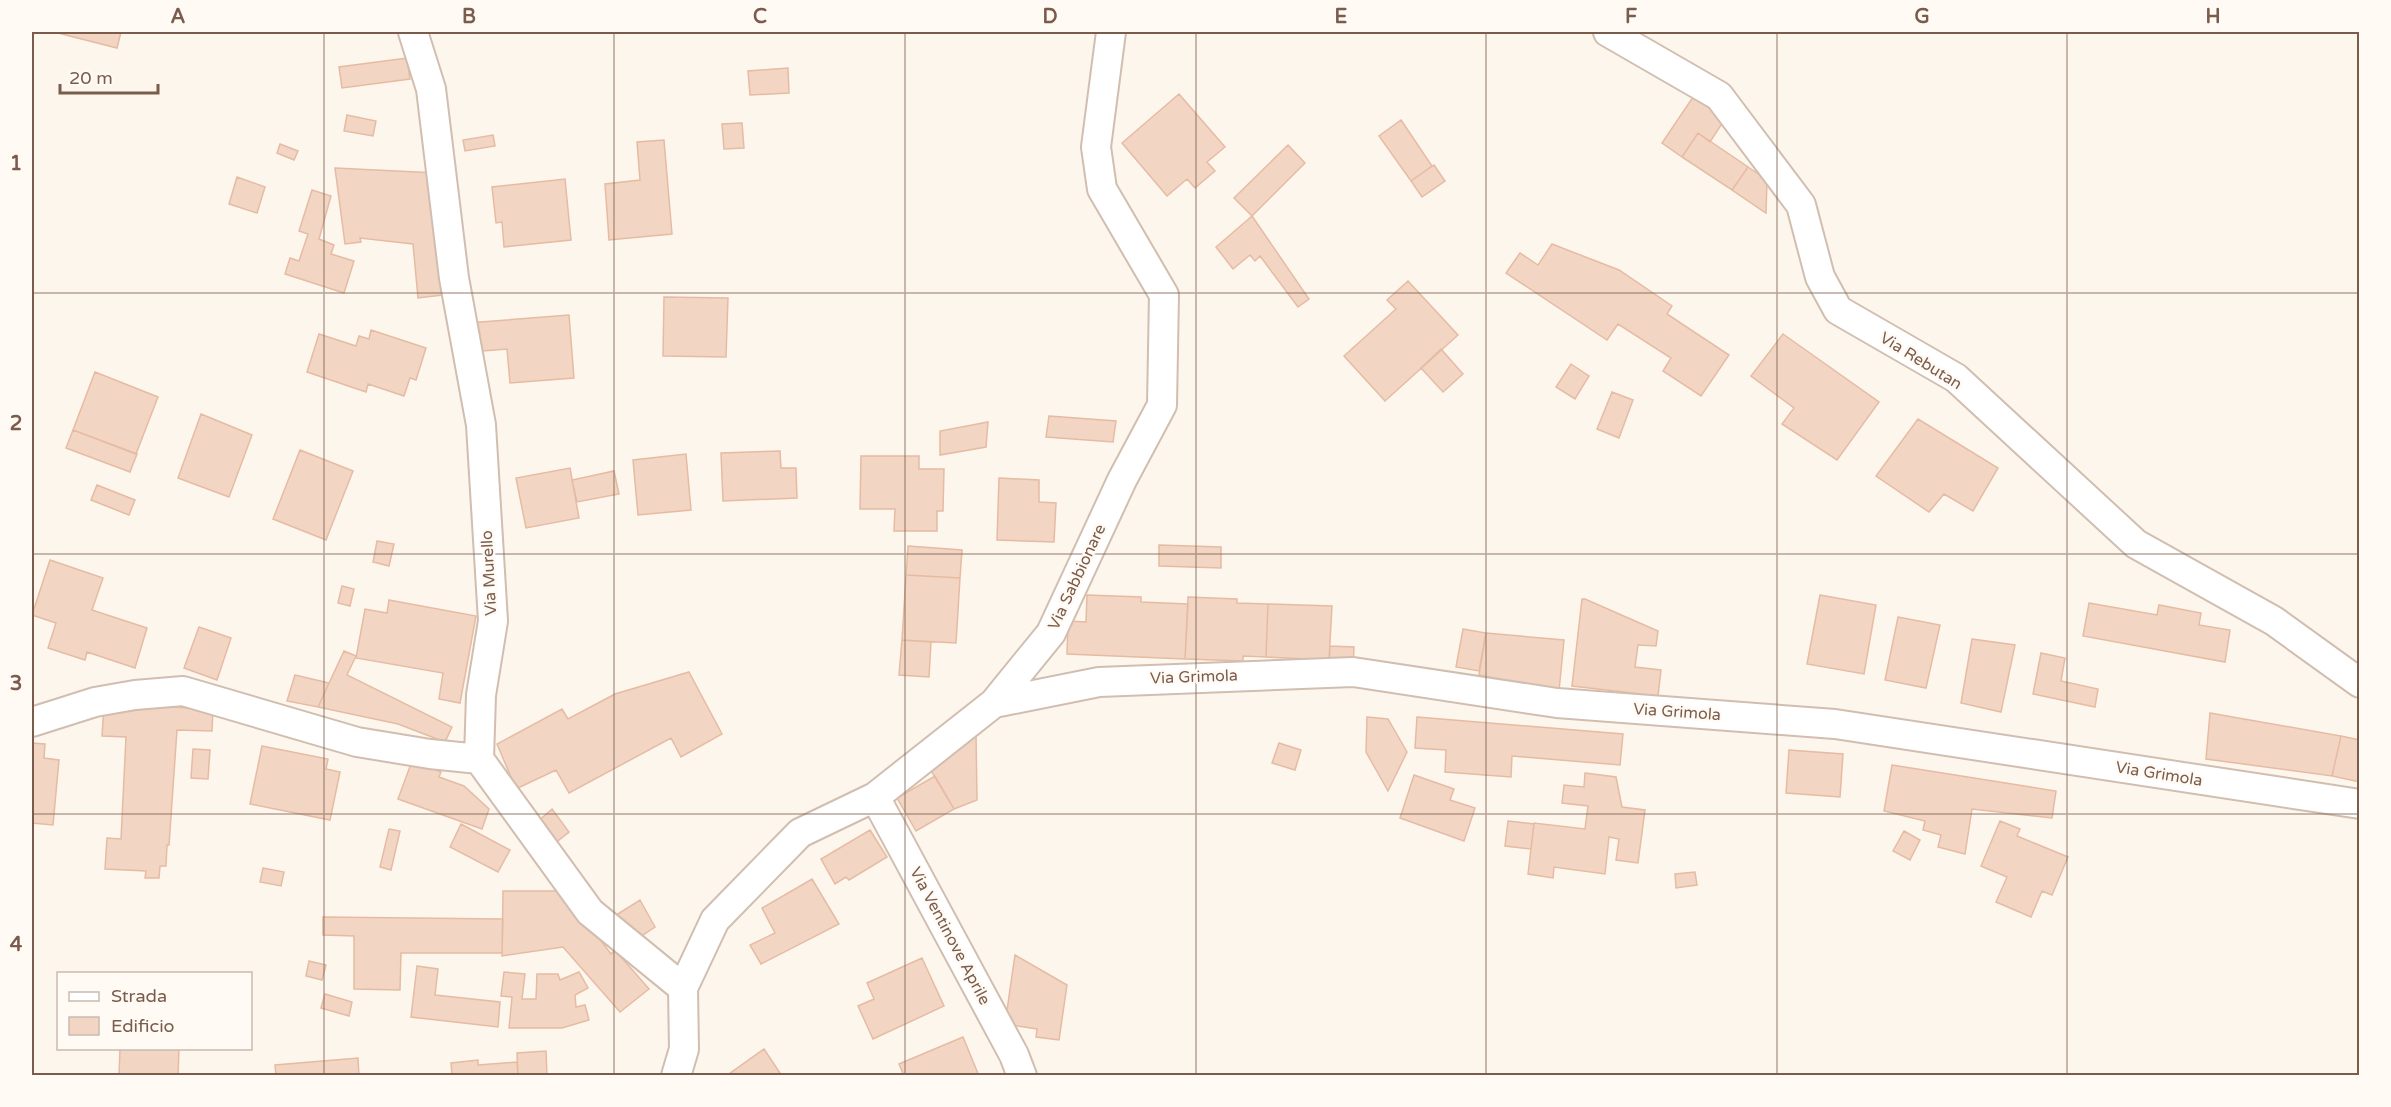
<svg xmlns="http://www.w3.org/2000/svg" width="2391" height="1107" viewBox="0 0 2391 1107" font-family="'Varela Round',sans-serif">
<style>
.building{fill:#f3d5c3;stroke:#e6bba3;stroke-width:1.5}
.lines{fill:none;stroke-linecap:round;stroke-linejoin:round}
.minor-casing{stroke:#d1beb0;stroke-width:32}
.minor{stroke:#fff;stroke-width:28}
.grid{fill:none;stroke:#7a5c4d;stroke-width:1.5;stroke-opacity:0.55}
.labels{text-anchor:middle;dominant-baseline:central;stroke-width:5;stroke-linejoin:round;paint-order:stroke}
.street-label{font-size:16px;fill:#7a5c4d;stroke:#fffaf3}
.neatline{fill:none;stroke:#7a5c4d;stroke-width:2}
.grid-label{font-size:20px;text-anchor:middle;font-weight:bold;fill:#7a5c4d}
</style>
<rect width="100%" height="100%" fill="#fdf6ec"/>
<path class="building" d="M 54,32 L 121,32 L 117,48 Z
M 407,58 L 410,79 L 342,88 L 339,67 Z
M 788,68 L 789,93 L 750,95 L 748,71 Z
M 1179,94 L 1225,147 L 1207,162 L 1215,171 L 1195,188 L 1187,179 L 1167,196 L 1122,143 Z
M 1693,97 L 1725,119 L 1710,142 L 1698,133 L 1682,157 L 1662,143 Z
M 347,115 L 376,121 L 373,136 L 344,131 Z
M 1401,120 L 1432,166 L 1411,181 L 1379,136 Z
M 742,123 L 744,148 L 724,149 L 722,124 Z
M 1698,133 L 1748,167 L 1732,190 L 1682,157 Z
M 493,135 L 495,146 L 465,151 L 463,140 Z
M 664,140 L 672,234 L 609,240 L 605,184 L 640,180 L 637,142 Z
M 280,144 L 298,151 L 294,160 L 277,153 Z
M 1288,145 L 1305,163 L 1252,216 L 1234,198 Z
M 1434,165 L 1445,181 L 1422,197 L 1411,181 Z
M 1748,167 L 1767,180 L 1766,213 L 1732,190 Z
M 335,168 L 437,173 L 451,294 L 418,298 L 413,244 L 360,238 L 361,242 L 345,244 Z
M 237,177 L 265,187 L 257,213 L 229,204 Z
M 565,179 L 571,240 L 504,247 L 502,222 L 496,223 L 492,187 Z
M 312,190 L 331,196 L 319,239 L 334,245 L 331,254 L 354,261 L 344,293 L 285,274 L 290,258 L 299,261 L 308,234 L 299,231 Z
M 1252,216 L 1309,299 L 1298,307 L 1260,256 L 1255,261 L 1250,255 L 1233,269 L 1216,247 Z
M 1552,244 L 1619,270 L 1672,306 L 1667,314 L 1729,355 L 1701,396 L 1663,371 L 1671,358 L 1618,324 L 1607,340 L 1506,273 L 1520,253 L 1538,265 Z
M 1408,281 L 1458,335 L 1385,401 L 1344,356 L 1396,309 L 1387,300 Z
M 664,297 L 728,298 L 726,357 L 663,356 Z
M 569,315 L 574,378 L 510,383 L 507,349 L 471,352 L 468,323 Z
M 371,330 L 426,348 L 416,380 L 410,378 L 404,396 L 368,384 L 366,392 L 307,372 L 319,334 L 356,346 L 359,336 L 369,339 Z
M 1783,334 L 1879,402 L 1837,460 L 1782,424 L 1794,408 L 1751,376 Z
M 1441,349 L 1463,374 L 1443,392 L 1421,368 Z
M 1571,364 L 1589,376 L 1575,399 L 1556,387 Z
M 95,372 L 158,397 L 136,454 L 73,430 Z
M 1612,392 L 1633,400 L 1619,438 L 1597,429 Z
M 201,414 L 252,435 L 229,497 L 178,478 Z
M 1049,416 L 1116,421 L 1113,442 L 1046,437 Z
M 1918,419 L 1998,468 L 1973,511 L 1944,494 L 1929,512 L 1876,476 Z
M 988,422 L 986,447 L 940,455 L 940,431 Z
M 73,430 L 137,454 L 130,472 L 66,448 Z
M 300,450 L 353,471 L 326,540 L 273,519 Z
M 780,451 L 781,468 L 796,468 L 797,498 L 723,501 L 721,453 Z
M 686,454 L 691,510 L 638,515 L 633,460 Z
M 861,456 L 919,456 L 919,469 L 944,469 L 943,511 L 937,511 L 937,531 L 894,531 L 895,509 L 860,509 Z
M 570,468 L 579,518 L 526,528 L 516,478 Z
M 614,471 L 619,494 L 577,502 L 572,480 Z
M 999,478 L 1039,480 L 1039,502 L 1056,503 L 1054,542 L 997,540 Z
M 97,485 L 135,500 L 129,515 L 91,500 Z
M 377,541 L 394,544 L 389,566 L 373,562 Z
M 1159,545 L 1221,547 L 1221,568 L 1159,566 Z
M 908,546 L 962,550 L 960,578 L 906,575 Z
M 50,560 L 103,578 L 92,610 L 147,628 L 135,668 L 87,652 L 85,660 L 48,648 L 56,623 L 32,615 Z
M 906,575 L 960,578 L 956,643 L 902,640 Z
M 342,586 L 354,589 L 350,606 L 338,603 Z
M 1087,595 L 1141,597 L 1141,602 L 1188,604 L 1185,659 L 1067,654 L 1068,621 L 1086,622 Z
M 1820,595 L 1876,605 L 1864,674 L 1807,664 Z
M 1188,597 L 1237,599 L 1237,603 L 1268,604 L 1266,657 L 1243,656 L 1243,661 L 1185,659 Z
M 1582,599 L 1585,599 L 1658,631 L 1656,646 L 1638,645 L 1635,667 L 1661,670 L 1658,696 L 1572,686 Z
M 389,600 L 476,616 L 460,703 L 439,699 L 443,673 L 356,658 L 365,609 L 387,613 Z
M 2089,603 L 2157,615 L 2159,605 L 2201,613 L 2199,625 L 2230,630 L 2225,662 L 2083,636 Z
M 1268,604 L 1332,606 L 1329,660 L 1266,657 Z
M 1898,617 L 1940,625 L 1926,688 L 1885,680 Z
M 199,627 L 231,638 L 217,680 L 184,668 Z
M 1463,629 L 1486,633 L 1479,671 L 1456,667 Z
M 1486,633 L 1564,640 L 1559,691 L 1538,688 L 1479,675 Z
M 1972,639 L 2015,645 L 2001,712 L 1961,703 Z
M 902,640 L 931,642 L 929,677 L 899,675 Z
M 1330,646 L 1354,647 L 1353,672 L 1329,671 Z
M 344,651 L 356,656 L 347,675 L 452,727 L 445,742 L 398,724 L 318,707 Z
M 2041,653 L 2065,658 L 2061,681 L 2098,689 L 2095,707 L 2033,694 Z
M 689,672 L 722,734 L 681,757 L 671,738 L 569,793 L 556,770 L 516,789 L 497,744 L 562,709 L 568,719 L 615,694 Z
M 295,675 L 329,683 L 318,707 L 287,701 Z
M 104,704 L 213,709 L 212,731 L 177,730 L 169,845 L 167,845 L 166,866 L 160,866 L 159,878 L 145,878 L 146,871 L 105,869 L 107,838 L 121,839 L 126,737 L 102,736 Z
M 2210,713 L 2341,736 L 2332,776 L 2206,759 Z
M 1367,717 L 1388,719 L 1407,752 L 1388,791 L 1366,752 Z
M 1417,717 L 1623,734 L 1620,765 L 1512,756 L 1511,777 L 1445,772 L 1446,750 L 1415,748 Z
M 976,734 L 977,800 L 954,809 L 930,769 Z
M 2341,736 L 2360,740 L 2360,782 L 2332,776 Z
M 32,743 L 45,744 L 44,758 L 59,760 L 53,825 L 32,823 Z
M 1279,743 L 1301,750 L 1295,770 L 1272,763 Z
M 262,746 L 328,759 L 326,769 L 340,772 L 330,820 L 250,804 Z
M 193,749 L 210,750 L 208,779 L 191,778 Z
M 1789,750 L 1843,754 L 1840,797 L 1786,793 Z
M 412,761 L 441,772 L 439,777 L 464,786 L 489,809 L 482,829 L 398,799 Z
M 1892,765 L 2056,791 L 2052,818 L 1972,809 L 1965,854 L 1938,847 L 1941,835 L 1923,830 L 1925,821 L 1884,811 Z
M 1585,773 L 1616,777 L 1622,807 L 1645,810 L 1638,863 L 1616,860 L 1619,839 L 1609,837 L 1605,874 L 1554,867 L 1553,878 L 1528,874 L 1534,823 L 1585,829 L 1588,806 L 1562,803 L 1564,785 L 1584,787 Z
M 1414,775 L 1454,789 L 1450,800 L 1475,808 L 1464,841 L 1400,818 Z
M 935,776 L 954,809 L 916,831 L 897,798 Z
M 552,809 L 569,832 L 554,844 L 537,822 Z
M 1508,821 L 1534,824 L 1531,849 L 1505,846 Z
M 2000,821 L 2020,829 L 2017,836 L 2068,857 L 2052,895 L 2042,891 L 2031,917 L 1996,902 L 2007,877 L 1981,866 Z
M 461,824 L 510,850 L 498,872 L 450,847 Z
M 389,829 L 400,831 L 391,870 L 380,867 Z
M 870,830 L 887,857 L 849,880 L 846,877 L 835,884 L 821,859 Z
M 1904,831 L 1920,840 L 1910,860 L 1893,851 Z
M 263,868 L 284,872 L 281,886 L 260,882 Z
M 1695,872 L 1697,885 L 1676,888 L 1675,874 Z
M 812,879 L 839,924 L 761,964 L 750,945 L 775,933 L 762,908 Z
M 503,891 L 564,891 L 611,954 L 615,950 L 649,989 L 620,1012 L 563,947 L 502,956 Z
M 640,900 L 655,927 L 634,941 L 613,917 Z
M 323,917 L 503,919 L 502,953 L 401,953 L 400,990 L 354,989 L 354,936 L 323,935 Z
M 1015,955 L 1067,985 L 1059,1040 L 1036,1037 L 1037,1029 L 1005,1024 Z
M 922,958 L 944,1006 L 873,1039 L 858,1006 L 874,999 L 867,983 Z
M 309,961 L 326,965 L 322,980 L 306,976 Z
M 417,966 L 438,969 L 435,995 L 500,1002 L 498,1027 L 411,1017 Z
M 504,972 L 525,974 L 522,999 L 536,999 L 537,974 L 558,974 L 560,980 L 579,972 L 588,988 L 575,995 L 576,1007 L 585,1005 L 589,1020 L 562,1028 L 509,1028 L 512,997 L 501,996 Z
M 325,994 L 352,1002 L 349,1016 L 321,1008 Z
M 963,1037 L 979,1076 L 904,1076 L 899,1064 Z
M 120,1048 L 179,1048 L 178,1076 L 119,1076 Z
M 764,1049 L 782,1076 L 726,1076 Z
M 546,1051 L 547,1076 L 518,1076 L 517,1053 Z
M 358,1058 L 359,1076 L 276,1076 L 275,1065 Z
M 478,1060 L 478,1065 L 517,1062 L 518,1076 L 452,1076 L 451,1063 Z"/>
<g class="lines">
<defs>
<path id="minor" d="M 413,32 L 431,89 L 454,278 L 481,425 L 493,621 L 481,695 L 479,759 L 590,912 L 683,988 L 684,1049 L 676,1076
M 1608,32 L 1719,96 L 1801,205 L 1820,277 L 1838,310 L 1956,378 L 2136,544 L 2274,621 L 2360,683
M 994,703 L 1099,682 L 1353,672 L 1557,703 L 1835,724 L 2360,804
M 32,722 L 95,702 L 135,695 L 183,691 L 357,742 L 430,754 L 479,759
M 875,797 L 1014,1055 L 1022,1076
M 683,988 L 715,920 L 800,833 L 875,797 L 994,703 L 1051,633 L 1122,480 L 1162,405 L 1164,295 L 1102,189 L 1096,147 L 1111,32"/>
</defs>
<use href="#minor" class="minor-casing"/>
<use href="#minor" class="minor"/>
</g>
<path class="grid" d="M 324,32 L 324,1076M 614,32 L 614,1076M 905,32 L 905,1076M 1196,32 L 1196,1076M 1486,32 L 1486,1076M 1777,32 L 1777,1076M 2067,32 L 2067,1076M 32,293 L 2360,293M 32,554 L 2360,554M 32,814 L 2360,814"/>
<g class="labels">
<g class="street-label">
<text transform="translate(1921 361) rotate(32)">Via Rebutan</text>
<text transform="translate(489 573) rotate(-93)">Via Murello</text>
<text transform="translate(1077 577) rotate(-65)">Via Sabbionare</text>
<text transform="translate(1194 677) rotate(-2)">Via Grimola</text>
<text transform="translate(1677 712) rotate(4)">Via Grimola</text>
<text transform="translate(2159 774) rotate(9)">Via Grimola</text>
<text transform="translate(950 936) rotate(62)">Via Ventinove Aprile</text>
</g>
</g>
<rect width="2391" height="1107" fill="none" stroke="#fffaf3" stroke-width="66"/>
<rect x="57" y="972" width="195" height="78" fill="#fffaf3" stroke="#cabbb1" stroke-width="1.5"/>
<rect x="69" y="992" width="30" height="9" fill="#ffffff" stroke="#cabbb1" stroke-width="1.5"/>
<text x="111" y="1002" font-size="18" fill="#7a5c4d">Strada</text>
<rect x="69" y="1017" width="30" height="18" fill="#f3d5c3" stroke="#cabbb1" stroke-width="1.5"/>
<text x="111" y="1032" font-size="18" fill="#7a5c4d">Edificio</text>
<path d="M60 84v9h98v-9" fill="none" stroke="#7a5c4d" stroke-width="3"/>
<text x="69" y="84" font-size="18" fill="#7a5c4d" stroke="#fffaf3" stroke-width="4.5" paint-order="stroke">20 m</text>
<rect x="33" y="33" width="2325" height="1041" class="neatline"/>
<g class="grid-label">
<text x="178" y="23">A</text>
<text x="469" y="23">B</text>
<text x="760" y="23">C</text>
<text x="1050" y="23">D</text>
<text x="1341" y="23">E</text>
<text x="1631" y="23">F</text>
<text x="1922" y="23">G</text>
<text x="2213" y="23">H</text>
<text x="16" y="170">1</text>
<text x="16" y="430">2</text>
<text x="16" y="690">3</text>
<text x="16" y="951">4</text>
</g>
</svg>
